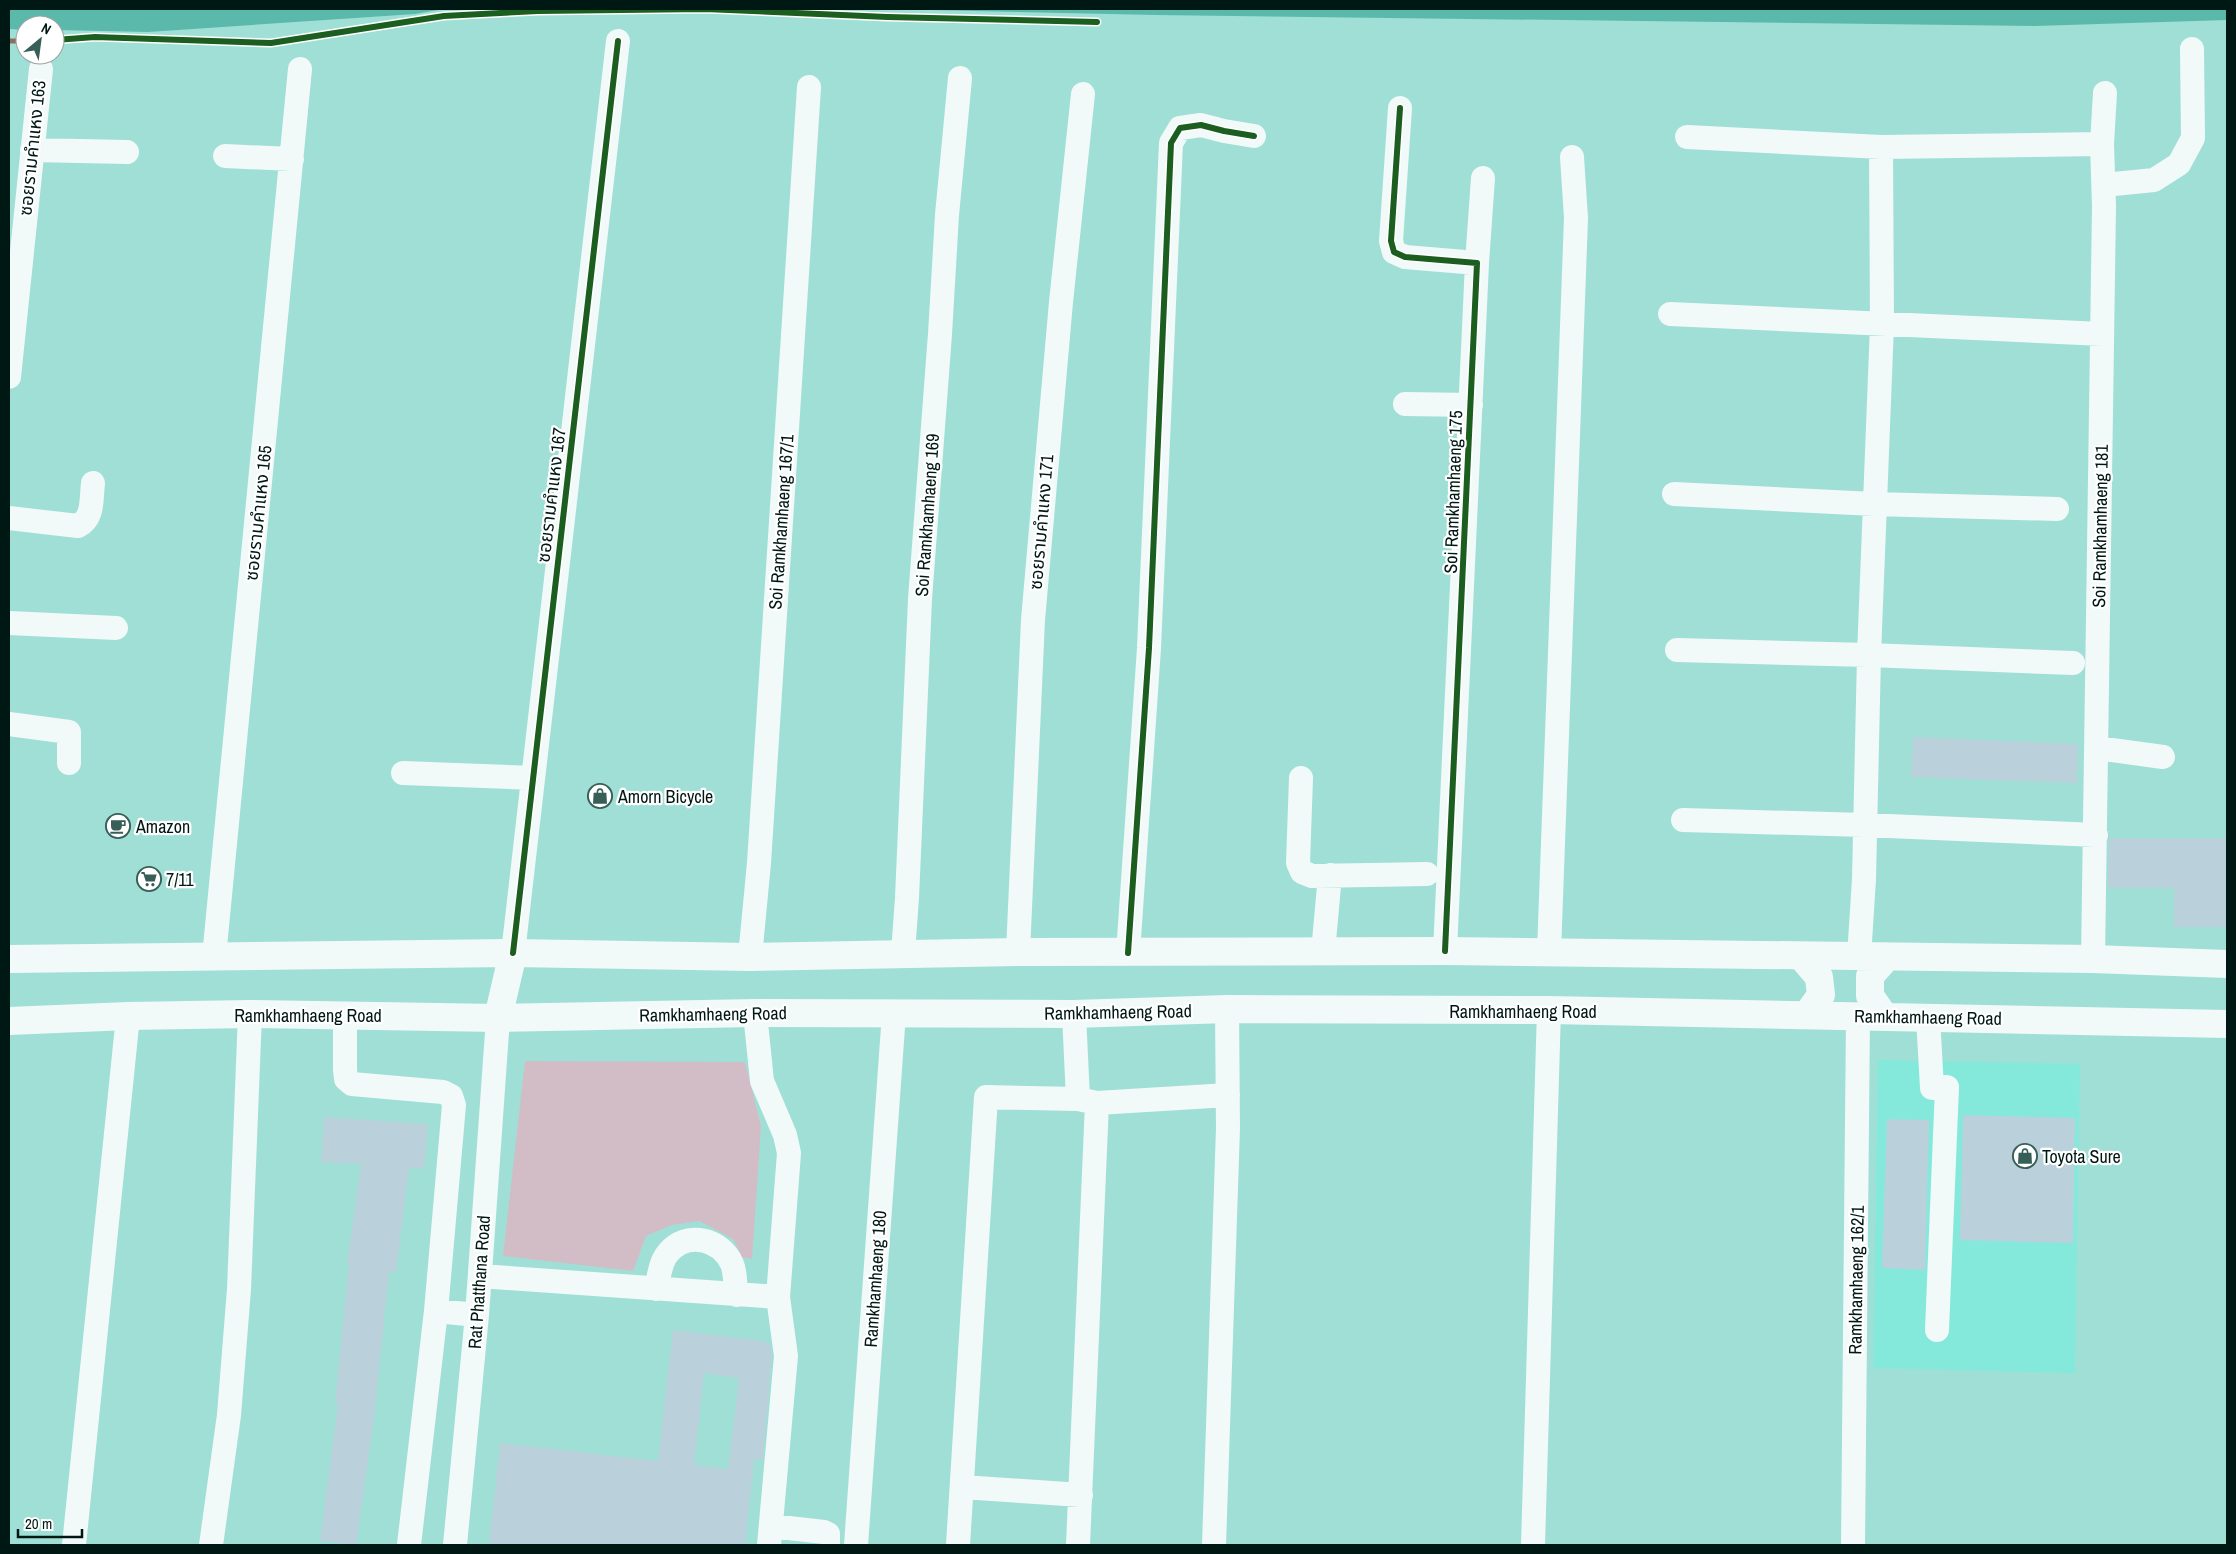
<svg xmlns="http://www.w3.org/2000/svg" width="2236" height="1554" viewBox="0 0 2236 1554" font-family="'Archivo Narrow','Noto Sans Thai',sans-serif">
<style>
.built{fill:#84e9da}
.green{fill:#d2bdc6}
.water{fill:#5bb9ac}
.building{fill:#bad1db;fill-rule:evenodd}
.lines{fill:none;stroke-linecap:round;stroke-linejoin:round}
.minor{stroke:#f1faf9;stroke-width:24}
.major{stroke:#f1faf9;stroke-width:28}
.quiet{stroke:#8d6e63;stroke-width:5;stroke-dasharray:10 5;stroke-linecap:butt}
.cycleway-casing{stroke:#fff;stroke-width:9}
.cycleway{stroke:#1b5e20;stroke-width:6}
.labels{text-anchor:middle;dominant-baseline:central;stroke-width:4.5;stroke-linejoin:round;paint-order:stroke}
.street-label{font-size:18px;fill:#001814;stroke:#fff}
.poi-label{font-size:18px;fill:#001814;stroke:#fff;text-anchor:start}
</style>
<rect width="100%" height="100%" fill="#a0dfd6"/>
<path class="built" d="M 1878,1060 L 2080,1064 L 2075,1373 L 1873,1368 Z"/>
<path class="green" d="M 525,1061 L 745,1062 L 761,1126 L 752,1259 L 742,1257 L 733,1239 L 699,1221 L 672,1225 L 646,1236 L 633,1271 L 503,1256 Z"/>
<path class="water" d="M 9,9 L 444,9 L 415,14 L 148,32 L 55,30 L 55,25 L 25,25 L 25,30 L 9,29 Z
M 885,9 L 2227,9 L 2227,20 L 2035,26 L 1156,15 Z"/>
<path class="building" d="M 1913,737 L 2078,744 L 2077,783 L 1911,777 Z
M 2109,838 L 2227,838 L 2227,927 L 2174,927 L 2174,888 L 2108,888 Z
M 1963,1115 L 2075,1118 L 2073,1243 L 1960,1240 Z
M 324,1117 L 428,1124 L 424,1169 L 409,1168 L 396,1272 L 389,1271 L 375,1410 L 356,1545 L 320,1541 L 338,1404 L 335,1404 L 349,1264 L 347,1264 L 361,1164 L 321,1162 Z
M 1887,1119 L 1929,1120 L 1925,1270 L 1882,1268 Z
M 673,1330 L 764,1341 L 771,1346 L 772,1356 L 763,1460 L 754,1459 L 745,1545 L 489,1545 L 500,1443 L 658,1461 ZM 704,1373 L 739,1378 L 728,1469 L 694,1465 Z"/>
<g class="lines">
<path class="minor" d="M 1400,108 L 1391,241 L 1394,252 L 1405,257 L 1477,263 L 1445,951
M 1687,137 L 1881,147 L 2102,144
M 32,150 L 127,152
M 225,156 L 292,159
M 2104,185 L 2154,180 L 2179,164 L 2193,138 L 2192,49
M 1477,263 L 1483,178
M 1670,314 L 2102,334
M 9,377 L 41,69
M 1405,404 L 1471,405
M 1674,494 L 1874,504 L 2057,509
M 9,518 L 78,526 C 94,518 91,499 93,483
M 9,623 L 116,628
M 1677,650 L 1869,655 L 2073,663
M 9,724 L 69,732 L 69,763
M 2097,748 L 2163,757
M 403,773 L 533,778
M 1301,778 L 1298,863 L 1302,872 L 1312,876 L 1427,874
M 1683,820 L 1865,825 L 2096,835
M 1018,952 L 1033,620 L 1061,302 L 1083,94
M 1323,952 L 1330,875
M 1549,952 L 1576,218 L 1572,157
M 513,953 L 618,41
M 903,953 L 907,898 L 920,599 L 940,334 L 947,215 L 960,78
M 1128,953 L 1149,648 L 1171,143 L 1180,128 L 1201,125 L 1224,131 L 1254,136
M 214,957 L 300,69
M 750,957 L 759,863 L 809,87
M 1859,957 L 1864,879 L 1869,655 L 1882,325 L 1881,147
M 2093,959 L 2104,206 L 2102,144 L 2105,93
M 755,1013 L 762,1081 L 785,1135 L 789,1153 L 778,1297 L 786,1356 L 769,1545
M 345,1014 L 345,1070 L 346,1079 L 352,1084 L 443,1092 L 451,1096 L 454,1105 L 436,1311 L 409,1545
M 1074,1014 L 1078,1099
M 1928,1017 L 1932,1088 L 1947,1087 L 1937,1330
M 480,1276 L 778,1297
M 656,1289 C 659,1277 660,1262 668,1253 C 687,1230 721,1239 732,1264 C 736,1273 735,1285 736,1295
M 436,1311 L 477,1315
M 962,1487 L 1081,1495
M 771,1526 L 824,1532 L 828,1534 L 828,1545
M 74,1545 L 128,1016
M 211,1545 L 229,1415 L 239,1289 L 250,1014
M 455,1545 L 477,1315 L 498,1018
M 856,1545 L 894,1013
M 958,1545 L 986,1097 L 1078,1099 L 1097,1103
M 1078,1545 L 1097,1103 L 1228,1095
M 1214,1545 L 1228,1128 L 1227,1009
M 1533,1545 L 1549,1010
M 1853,1545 L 1858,1016"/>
<path class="major" d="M 1801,956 L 1819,977 L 1821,995 L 1807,1015
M 9,959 L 513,953 L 750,957 L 1018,952 L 1445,951 L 2093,959 L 2227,964
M 1884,1016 L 1870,996 L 1870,976 L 1887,957
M 498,1018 L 513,953
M 9,1021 L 128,1016 L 250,1014 L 498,1018 L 755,1013 L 1074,1014 L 1227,1009 L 1549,1010 L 2227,1024"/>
<path class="quiet" d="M 9,41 L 25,41"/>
<defs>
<path id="cycleway" d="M 55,40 L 95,37 L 271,43 L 444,16 L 538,11 L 705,9 L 887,17 L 1097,22
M 1400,108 L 1391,241 L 1394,252 L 1405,257 L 1477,263 L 1445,951
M 513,953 L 618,41
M 1128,953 L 1149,648 L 1171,143 L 1180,128 L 1201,125 L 1224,131 L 1254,136"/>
</defs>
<use href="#cycleway" class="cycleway-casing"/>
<use href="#cycleway" class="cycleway"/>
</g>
<defs>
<symbol id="shop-ring" viewBox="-11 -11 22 22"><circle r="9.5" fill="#fff" stroke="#385e58" stroke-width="1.5"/><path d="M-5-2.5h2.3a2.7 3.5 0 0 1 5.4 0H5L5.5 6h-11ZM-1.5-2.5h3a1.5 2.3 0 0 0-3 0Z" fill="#385e58"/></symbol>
<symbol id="cafe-ring" viewBox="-11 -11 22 22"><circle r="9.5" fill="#fff" stroke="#385e58" stroke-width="1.5"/><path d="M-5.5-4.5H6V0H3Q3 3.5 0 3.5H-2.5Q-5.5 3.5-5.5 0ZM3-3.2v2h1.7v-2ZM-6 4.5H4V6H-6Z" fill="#385e58"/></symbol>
<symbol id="supermarket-ring" viewBox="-11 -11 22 22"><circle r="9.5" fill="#fff" stroke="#385e58" stroke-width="1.5"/><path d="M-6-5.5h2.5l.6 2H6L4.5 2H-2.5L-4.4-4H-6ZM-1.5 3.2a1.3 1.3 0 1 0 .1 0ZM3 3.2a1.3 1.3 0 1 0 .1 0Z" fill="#385e58"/></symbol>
</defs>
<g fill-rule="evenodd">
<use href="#shop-ring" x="586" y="782" width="28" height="28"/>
<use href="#cafe-ring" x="104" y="812" width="28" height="28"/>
<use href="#supermarket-ring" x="135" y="865" width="28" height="28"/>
<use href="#shop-ring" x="2011" y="1142" width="28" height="28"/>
</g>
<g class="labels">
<g class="street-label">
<text transform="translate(32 148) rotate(-84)">ซอยรามคำแหง 163</text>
<text transform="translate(1453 492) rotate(-88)">Soi Ramkhamhaeng 175</text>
<text transform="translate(551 495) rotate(-83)">ซอยรามคำแหง 167</text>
<text transform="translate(258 513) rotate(-84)">ซอยรามคำแหง 165</text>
<text transform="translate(927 515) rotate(-86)">Soi Ramkhamhaeng 169</text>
<text transform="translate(781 522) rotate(-86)">Soi Ramkhamhaeng 167/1</text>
<text transform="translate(1041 522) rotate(-85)">ซอยรามคำแหง 171</text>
<text transform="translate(2100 526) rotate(-89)">Soi Ramkhamhaeng 181</text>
<text x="1523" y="1011">Ramkhamhaeng Road</text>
<text transform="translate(1118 1012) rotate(-1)">Ramkhamhaeng Road</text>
<text transform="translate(713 1014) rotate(-1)">Ramkhamhaeng Road</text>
<text x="308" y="1015">Ramkhamhaeng Road</text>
<text transform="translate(1928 1017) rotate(1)">Ramkhamhaeng Road</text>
<text transform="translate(875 1279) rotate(-86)">Ramkhamhaeng 180</text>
<text transform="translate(1856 1280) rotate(-89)">Ramkhamhaeng 162/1</text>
<text transform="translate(479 1282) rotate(-86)">Rat Phatthana Road</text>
</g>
<g class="poi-label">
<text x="618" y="796">Amorn Bicycle</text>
<text x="136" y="826">Amazon</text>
<text x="166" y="879">7/11</text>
<text x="2042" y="1156">Toyota Sure</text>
</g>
</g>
<rect width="2236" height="1554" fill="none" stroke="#001814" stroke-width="20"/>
<g transform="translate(40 40) rotate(29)"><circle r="24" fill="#ffffff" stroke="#99a3a1"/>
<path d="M0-4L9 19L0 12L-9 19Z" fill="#385e58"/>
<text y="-8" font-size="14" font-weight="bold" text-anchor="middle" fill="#001814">N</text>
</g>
<path d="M18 1529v8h64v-8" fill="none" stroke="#001814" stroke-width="2.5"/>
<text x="25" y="1529" font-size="15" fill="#001814" stroke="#ffffff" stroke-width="4" paint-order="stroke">20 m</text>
</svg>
